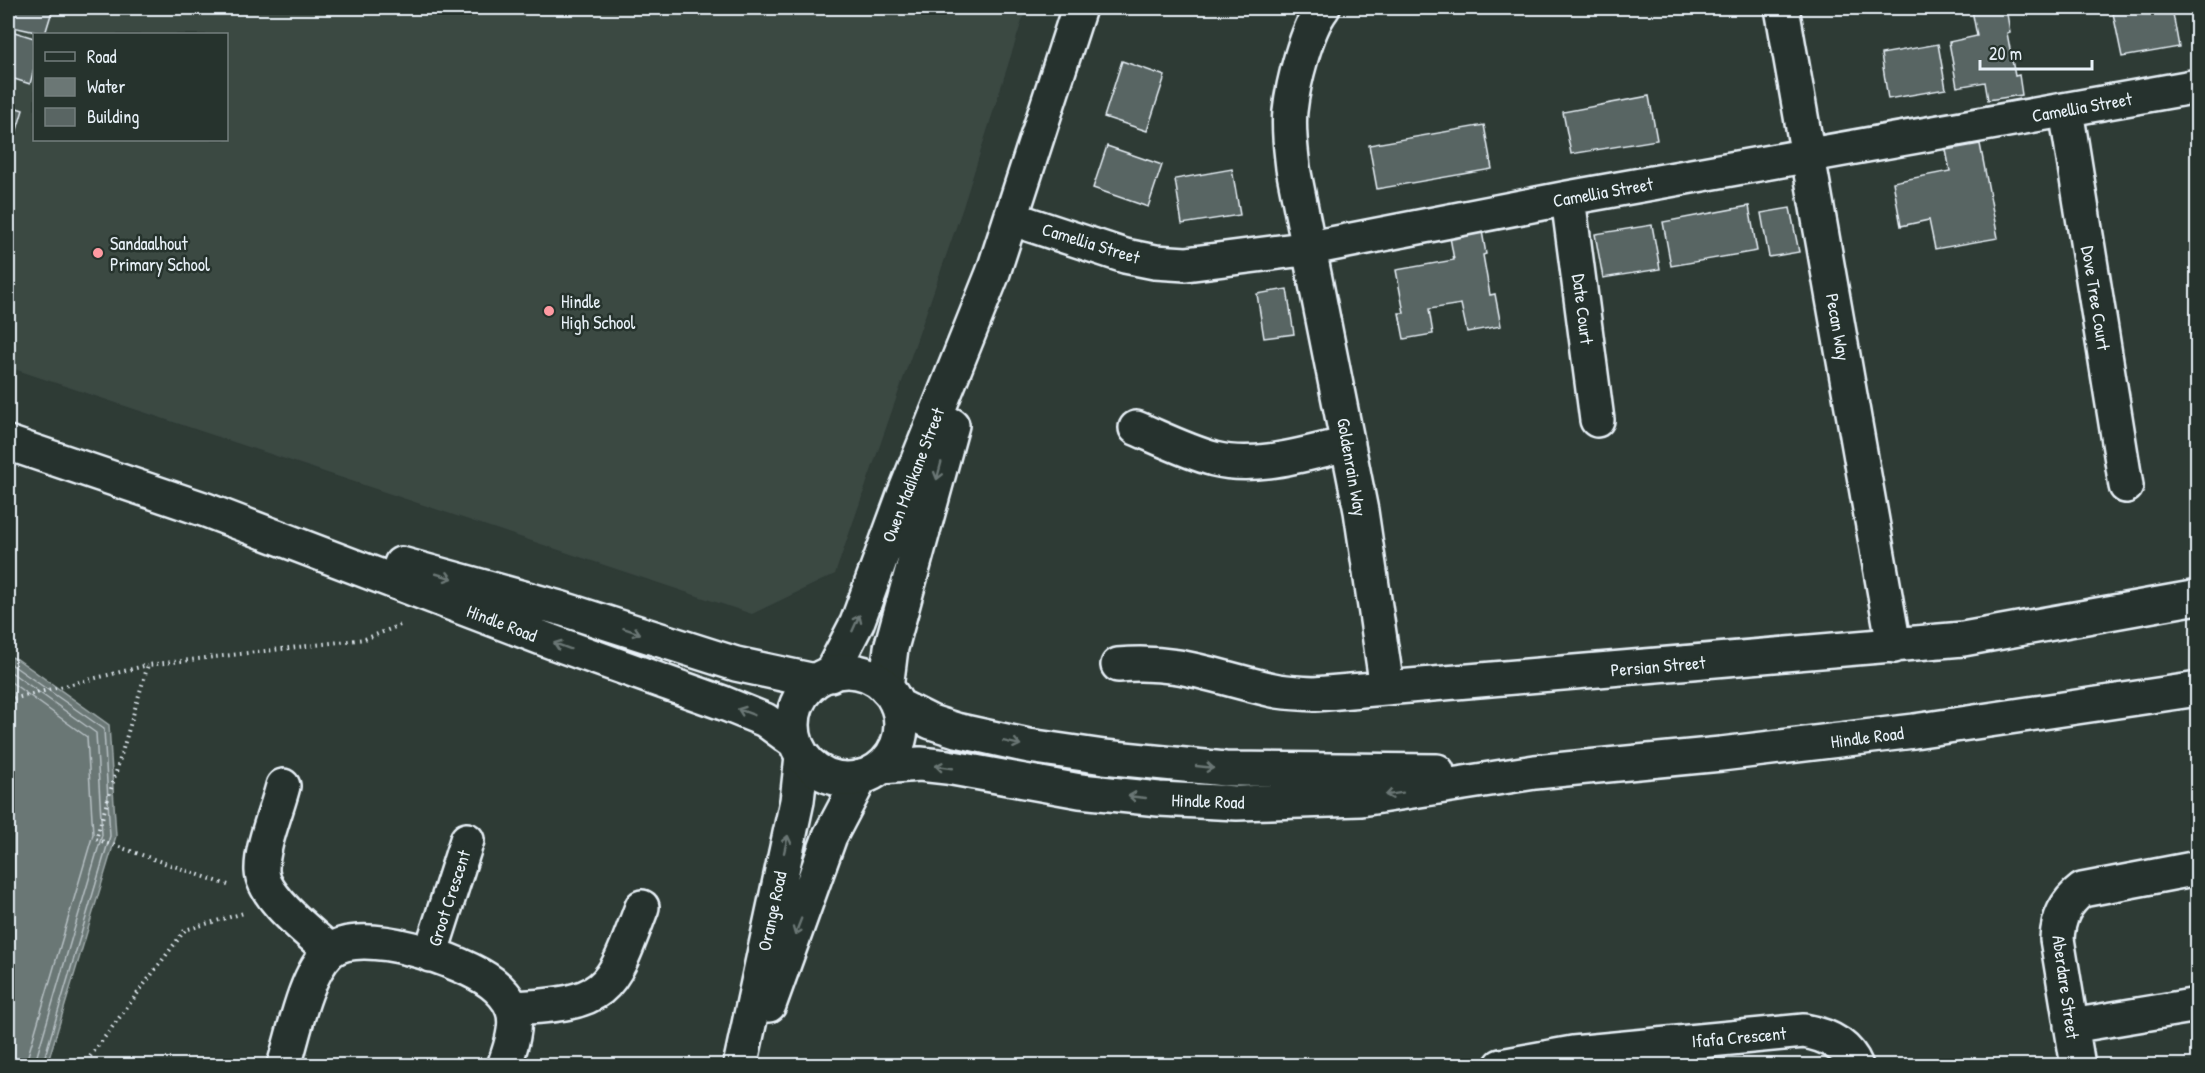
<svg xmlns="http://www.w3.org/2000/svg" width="2205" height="1073" viewBox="0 0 2205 1073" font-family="'Patrick Hand',sans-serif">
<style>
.built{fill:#3b4843;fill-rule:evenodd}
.water{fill:#6b7775;stroke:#9da8a9;stroke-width:1.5}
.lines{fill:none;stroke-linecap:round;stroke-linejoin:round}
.shore{stroke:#b6c0c4;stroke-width:1.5}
.building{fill:#596563;stroke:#e8f1f8;stroke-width:1.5}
.minor-casing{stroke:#e8f1f8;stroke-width:38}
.major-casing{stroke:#e8f1f8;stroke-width:38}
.path{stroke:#e8f1f8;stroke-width:4;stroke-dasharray:1.5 4.5;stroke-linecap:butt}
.minor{stroke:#26332d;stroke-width:33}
.major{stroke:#26332d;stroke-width:33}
.oneway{stroke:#6a7674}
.poi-dot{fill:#ff9aa2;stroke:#26332d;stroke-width:2}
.labels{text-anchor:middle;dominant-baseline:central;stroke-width:5;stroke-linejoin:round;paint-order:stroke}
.street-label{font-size:18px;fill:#e8f1f8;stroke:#26332d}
.poi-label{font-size:18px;fill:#e8f1f8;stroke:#26332d;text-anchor:start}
</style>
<rect width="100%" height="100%" fill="#2e3b35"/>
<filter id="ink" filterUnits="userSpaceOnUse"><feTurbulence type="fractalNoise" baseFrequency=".0167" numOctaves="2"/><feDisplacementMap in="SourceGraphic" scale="12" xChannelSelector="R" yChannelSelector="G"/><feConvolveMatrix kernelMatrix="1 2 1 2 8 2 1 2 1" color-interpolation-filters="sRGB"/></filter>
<g filter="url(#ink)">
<path class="built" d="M 8,8 L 1026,8 L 962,210 L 835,574 L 752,614 L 8,367 ZM 34,34 L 226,34 L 226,140 L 34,140 Z"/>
<path class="water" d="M 8,656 L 17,659 L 109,725 L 116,836 L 47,1065 L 8,1065 Z"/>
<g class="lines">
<path class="shore" d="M 8,662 L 104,729 L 110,836 L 42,1066
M 8,670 L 96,733 L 102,835 L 34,1066
M 8,680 L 87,737 L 93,834 L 25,1066"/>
</g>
<path class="building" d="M 8,8 L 53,8 L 45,34 L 8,26 Z
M 1985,8 L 2006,8 L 2010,32 L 2007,33 L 2015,76 L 2019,75 L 2022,95 L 1988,100 L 1985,82 L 1957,87 L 1949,42 L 1977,36 L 1972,10 Z
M 2141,8 L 2172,8 L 2179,47 L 2122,57 L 2113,13 Z
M 8,30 L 34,38 L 34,69 L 30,84 L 8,77 Z
M 1938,44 L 1946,89 L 1888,99 L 1881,54 Z
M 1122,61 L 1165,76 L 1147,131 L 1104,117 Z
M 1649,96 L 1657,140 L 1571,154 L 1563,112 Z
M 8,105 L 23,110 L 10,153 L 8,153 Z
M 1484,125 L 1492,169 L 1377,189 L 1369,145 Z
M 1980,144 L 1998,238 L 1935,249 L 1929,220 L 1901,226 L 1893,182 L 1950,171 L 1946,150 Z
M 1107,146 L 1162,165 L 1148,207 L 1093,188 Z
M 1232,169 L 1240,215 L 1182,224 L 1175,179 Z
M 1749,206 L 1757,251 L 1671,266 L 1663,222 Z
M 1790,208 L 1799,252 L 1769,257 L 1761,213 Z
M 1652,225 L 1660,269 L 1603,278 L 1595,234 Z
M 1482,231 L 1486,254 L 1483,255 L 1490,295 L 1495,294 L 1501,326 L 1467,332 L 1461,304 L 1429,309 L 1433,334 L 1404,339 L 1399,313 L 1404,313 L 1396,270 L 1454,260 L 1450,237 Z
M 1287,289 L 1294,334 L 1264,338 L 1257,294 Z"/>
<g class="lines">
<defs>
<path id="minor" d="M 1323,8 C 1306,30 1293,83 1290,111 C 1288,130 1291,149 1293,168 L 1361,511 L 1387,688
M 1782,8 L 1894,646
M 2066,110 L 2126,486
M 1568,198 L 1597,420
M 1013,219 L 1125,256 L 1155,262 L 1186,264 L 1217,260 L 1311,248 L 1568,198 L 2198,86
M 1136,428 C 1162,439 1188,452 1214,459 C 1257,470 1307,453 1348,444
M 1118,665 C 1178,659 1217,678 1273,690 C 1286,693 1301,693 1315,694 L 1963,639 L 2198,597
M 830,675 L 857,623 L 904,495 L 993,273 L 1079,8
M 886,688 L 891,648 L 952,425
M 283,786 C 277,810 261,847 262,871 C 263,898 311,933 330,951
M 430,955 L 467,840
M 769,1005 L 830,836 L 861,777
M 513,1008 C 608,1003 610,993 642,907
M 2071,1026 L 2198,1005
M 284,1066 C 294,1033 305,975 329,952 C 360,924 464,961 492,983 C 500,989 509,999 512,1008 C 519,1024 510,1050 504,1066
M 740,1066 L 797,801 L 802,756
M 1501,1066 L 1573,1053 L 1804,1031 C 1826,1035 1847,1044 1856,1066
M 2078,1066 L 2057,939 C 2058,918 2065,903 2082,890 L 2198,868"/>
<path id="major" d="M 8,443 L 206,510 L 555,643 L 723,703 L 765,720 L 795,742
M 401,564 L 563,609 L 736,664 L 815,681
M793 725a54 54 0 1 1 108 0a54 54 0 1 1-108 0Z
M 897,705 L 931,722 L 956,730 L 1029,746 L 1104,757 L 1225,769 L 1437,771
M 881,767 L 920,764 L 947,767 L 1080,791 L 1159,799 L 1237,803 L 1361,799 L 1535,772 L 1721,754 L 1914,731 L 2198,689"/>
</defs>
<use href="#minor" class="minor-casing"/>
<use href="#major" class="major-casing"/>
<path class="path" d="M 8,700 L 148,665
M 228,885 L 96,839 L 148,665 L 365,639 L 403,624
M 83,1066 L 185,930 L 244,913"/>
<use href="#minor" class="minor"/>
<use href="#major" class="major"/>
</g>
<defs><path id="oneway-shaft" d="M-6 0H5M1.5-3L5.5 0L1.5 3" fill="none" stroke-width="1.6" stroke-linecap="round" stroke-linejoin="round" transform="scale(1.5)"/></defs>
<g class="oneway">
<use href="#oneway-shaft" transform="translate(939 471) rotate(105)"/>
<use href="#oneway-shaft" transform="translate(444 576) rotate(16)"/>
<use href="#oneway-shaft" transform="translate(856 623) rotate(-66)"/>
<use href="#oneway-shaft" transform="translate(632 631) rotate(18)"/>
<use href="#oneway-shaft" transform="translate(562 646) rotate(-160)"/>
<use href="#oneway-shaft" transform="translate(746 712) rotate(-159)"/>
<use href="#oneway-shaft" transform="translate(1012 743) rotate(12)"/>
<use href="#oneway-shaft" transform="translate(944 767) rotate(-172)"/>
<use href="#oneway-shaft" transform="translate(1205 767) rotate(6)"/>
<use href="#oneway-shaft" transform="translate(1394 794) rotate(171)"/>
<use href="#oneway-shaft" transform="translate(1137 797) rotate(-174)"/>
<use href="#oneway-shaft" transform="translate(786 844) rotate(-77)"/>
<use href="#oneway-shaft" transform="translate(798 927) rotate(111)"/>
</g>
</g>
<g class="poi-dot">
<circle cx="98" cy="253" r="6"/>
<circle cx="549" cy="311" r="6"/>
</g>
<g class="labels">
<g class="street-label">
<text transform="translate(2082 107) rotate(-10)">Camellia Street</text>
<text transform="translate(1603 192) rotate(-10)">Camellia Street</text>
<text transform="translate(1091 243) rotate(17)">Camellia Street</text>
<text transform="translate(2096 298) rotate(81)">Dove Tree Court</text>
<text transform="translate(1583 309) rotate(83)">Date Court</text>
<text transform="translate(1838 327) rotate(80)">Pecan Way</text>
<text transform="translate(1352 467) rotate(80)">Goldenrain Way</text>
<text transform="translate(913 475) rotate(-69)">Owen Madikane Street</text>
<text transform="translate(502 623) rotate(21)">Hindle Road</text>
<text transform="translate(1658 666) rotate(-5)">Persian Street</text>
<text transform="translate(1867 737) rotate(-7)">Hindle Road</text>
<text transform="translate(1208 801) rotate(2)">Hindle Road</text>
<text transform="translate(449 898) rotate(-72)">Groot Crescent</text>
<text transform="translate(772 911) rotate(-78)">Orange Road</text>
<text transform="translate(2066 987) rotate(82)">Aberdare Street</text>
<text transform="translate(1739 1037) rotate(-5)">Ifafa Crescent</text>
</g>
<g class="poi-label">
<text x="110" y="243">Sandaalhout<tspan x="110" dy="21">Primary School</tspan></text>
<text x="561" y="301">Hindle<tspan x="561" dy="21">High School</tspan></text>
</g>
</g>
<rect width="2205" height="1073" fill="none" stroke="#26332d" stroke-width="30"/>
<rect x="15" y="15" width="2175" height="1043" fill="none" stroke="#e8f1f8" stroke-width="2" filter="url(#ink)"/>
<rect x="33" y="33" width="195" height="108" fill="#26332d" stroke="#747f7e" stroke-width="1.5"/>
<rect x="45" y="52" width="30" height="9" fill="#26332d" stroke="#747f7e" stroke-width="1.5"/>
<text x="87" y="63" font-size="18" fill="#e8f1f8">Road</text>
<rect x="45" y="78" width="30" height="18" fill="#6b7775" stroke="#747f7e" stroke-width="1.5"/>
<text x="87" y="93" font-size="18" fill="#e8f1f8">Water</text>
<rect x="45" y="108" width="30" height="18" fill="#596563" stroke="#747f7e" stroke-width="1.5"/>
<text x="87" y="123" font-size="18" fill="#e8f1f8">Building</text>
<path d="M1980 60v9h112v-9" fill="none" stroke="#e8f1f8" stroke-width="3"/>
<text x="1989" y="60" font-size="18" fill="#e8f1f8" stroke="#26332d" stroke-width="4.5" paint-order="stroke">20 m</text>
</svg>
